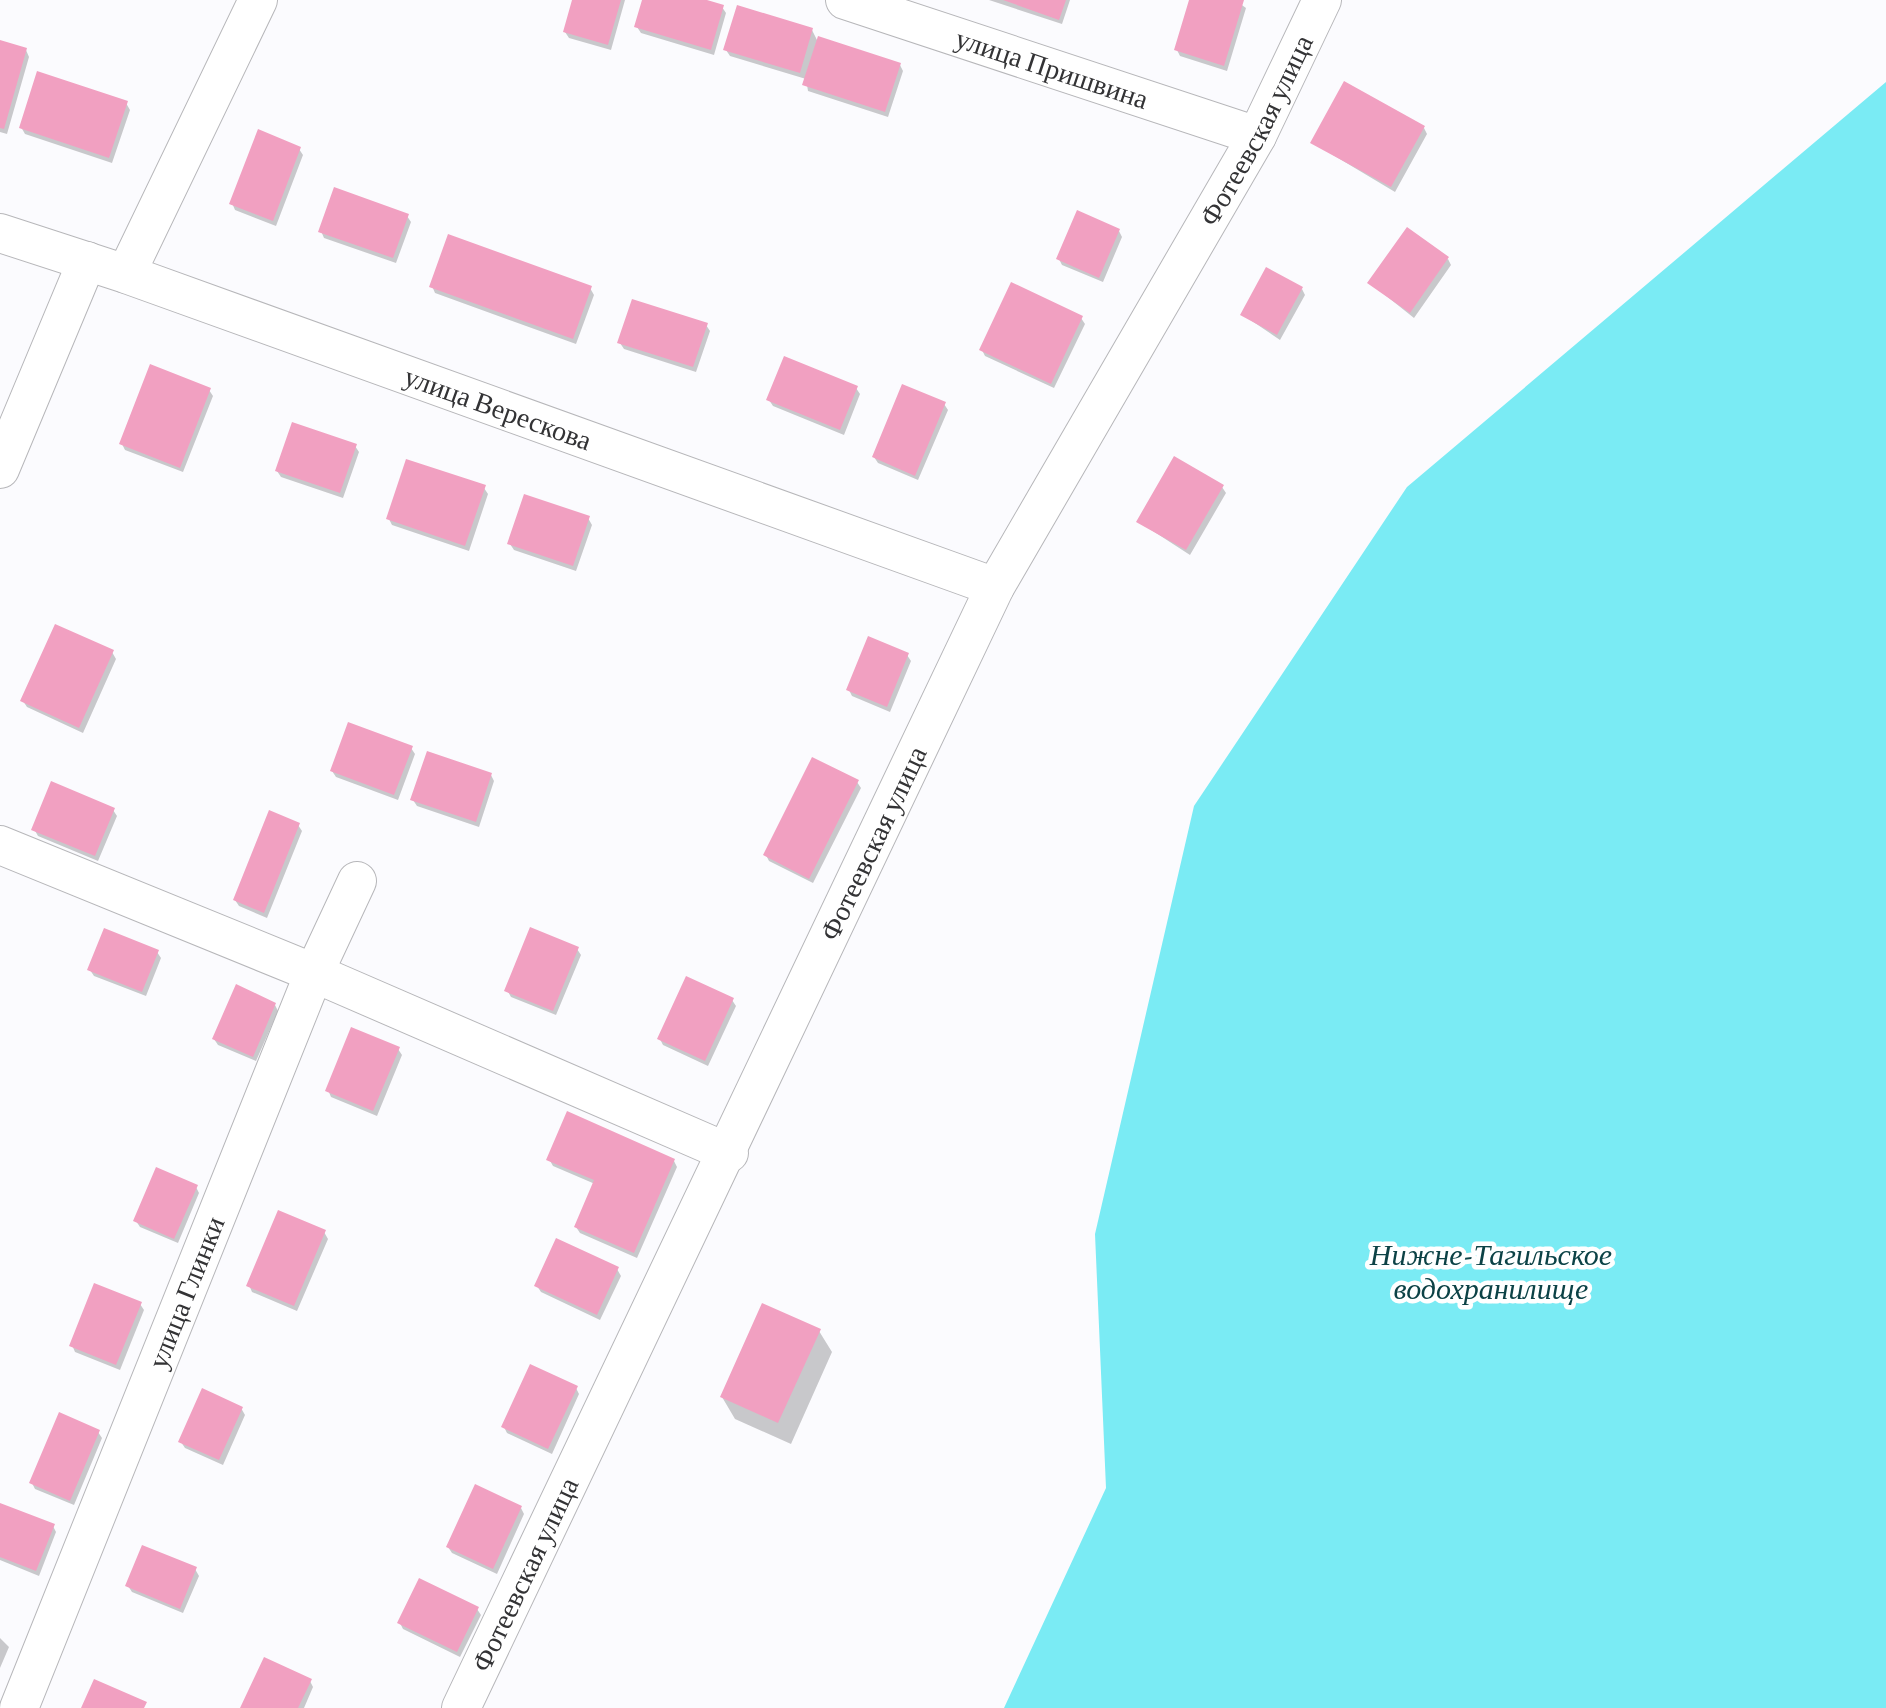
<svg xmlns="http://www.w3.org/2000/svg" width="1886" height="1708" viewBox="0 0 1886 1708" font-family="'Crimson Pro',serif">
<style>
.water{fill:#7aebf4}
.shadow{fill:#0003}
.building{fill:#f1a0c1}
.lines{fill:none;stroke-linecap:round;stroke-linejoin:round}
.minor-casing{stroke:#b7b7ba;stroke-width:40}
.minor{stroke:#fff;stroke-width:38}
.labels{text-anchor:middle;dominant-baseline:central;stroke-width:9;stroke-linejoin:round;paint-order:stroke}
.street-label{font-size:28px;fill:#333335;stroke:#fff}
.water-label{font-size:30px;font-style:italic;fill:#0c4246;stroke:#fff}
</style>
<rect width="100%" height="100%" fill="#fbfbfe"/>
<path class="water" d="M 1886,82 L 1886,1708 L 1004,1708 L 1106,1488 L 1095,1234 L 1194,806 L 1407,487 Z"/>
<path class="shadow" d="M 574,0 L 625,0 L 611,50 L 569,38 L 565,32 Z
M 645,0 L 699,0 L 722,7 L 726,13 L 714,55 L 641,33 L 637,27 Z
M 989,0 L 1070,0 L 1062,24 Z
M 1192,0 L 1235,0 L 1246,8 L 1227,71 L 1180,56 L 1177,50 Z
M 812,30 L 818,42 L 900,65 L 903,71 L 888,117 L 808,91 L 806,79 L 730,56 L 726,50 Z
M 0,43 L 26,50 L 29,57 L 7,134 L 0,132 Z
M 126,103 L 130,110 L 112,163 L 25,134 L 21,127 Z
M 1424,128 L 1427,134 L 1395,192 L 1313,143 Z
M 299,149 L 303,155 L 276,226 L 235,210 L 232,203 Z
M 407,216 L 411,222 L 396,263 L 324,238 L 321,231 Z
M 1119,231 L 1122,237 L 1103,282 L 1062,265 L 1059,259 Z
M 1448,259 L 1451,265 L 1414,318 L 1370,283 Z
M 432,286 L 590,288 L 594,295 L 576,344 L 435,293 Z
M 1302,289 L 1305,295 L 1280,340 L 1243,315 Z
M 1081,318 L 1085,324 L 1054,388 L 985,356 L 982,350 Z
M 706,325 L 710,331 L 696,372 L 624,349 L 620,343 Z
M 856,388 L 860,394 L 844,435 L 773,406 L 769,400 Z
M 209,390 L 213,396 L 183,472 L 125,450 L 122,444 Z
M 944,404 L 948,410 L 918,480 L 878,463 L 874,457 Z
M 355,446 L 359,452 L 343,498 L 281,477 L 277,471 Z
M 1222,487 L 1226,493 L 1190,555 L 1139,522 Z
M 484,488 L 488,494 L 469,551 L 392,525 L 389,519 Z
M 588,518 L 592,525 L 576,571 L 514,550 L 510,544 Z
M 112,652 L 116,659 L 83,733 L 27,707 L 23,701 Z
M 907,655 L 911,661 L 890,712 L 852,696 L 849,690 Z
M 411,748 L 415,754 L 398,800 L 336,777 L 332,771 Z
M 491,775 L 494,781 L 479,827 L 417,806 L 413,800 Z
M 857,782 L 861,788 L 813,883 L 769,861 L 766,855 Z
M 113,810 L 117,816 L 98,861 L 38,836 L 34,829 Z
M 298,825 L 302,831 L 267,918 L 239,906 L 235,900 Z
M 577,949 L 581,955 L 556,1015 L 511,997 L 507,990 Z
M 157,952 L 161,958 L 146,996 L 94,976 L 90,970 Z
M 732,1000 L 736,1006 L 708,1066 L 663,1045 L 660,1039 Z
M 275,1005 L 278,1011 L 256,1061 L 218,1045 L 214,1039 Z
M 398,1049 L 402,1055 L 377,1116 L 331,1097 L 328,1090 Z
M 549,1159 L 674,1161 L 677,1167 L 637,1258 L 580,1233 L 576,1227 L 595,1184 L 553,1166 Z
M 196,1187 L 199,1193 L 178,1243 L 140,1227 L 136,1221 Z
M 324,1232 L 328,1239 L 297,1311 L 252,1292 L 249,1285 Z
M 617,1269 L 621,1276 L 600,1320 L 541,1292 L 537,1286 Z
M 140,1304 L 144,1310 L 120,1370 L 75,1352 L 72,1345 Z
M 819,1331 L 832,1352 L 791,1444 L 735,1419 L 722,1397 Z
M 576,1388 L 579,1394 L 552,1454 L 507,1433 L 504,1427 Z
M 241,1408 L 245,1415 L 223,1465 L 185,1448 L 181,1442 Z
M 98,1432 L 102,1438 L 74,1505 L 35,1489 L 32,1483 Z
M 0,1505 L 53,1526 L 56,1532 L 39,1576 L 0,1560 Z
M 521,1508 L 524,1514 L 497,1574 L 452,1553 L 448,1547 Z
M 195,1569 L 199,1576 L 183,1613 L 132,1592 L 128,1586 Z
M 477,1609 L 481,1615 L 460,1657 L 403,1629 L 400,1623 Z
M 0,1638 L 9,1647 L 0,1668 Z
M 310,1681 L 313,1687 L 304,1708 L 243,1708 Z"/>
<path class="building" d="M 572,0 L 621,0 L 608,45 L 563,32 Z
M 642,0 L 707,0 L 724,5 L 711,50 L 634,27 Z
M 1003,0 L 1066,0 L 1059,20 Z
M 1189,0 L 1244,0 L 1224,66 L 1174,50 Z
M 737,5 L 813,28 L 800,73 L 723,50 Z
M 818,36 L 901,63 L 885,112 L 802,85 Z
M 0,40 L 27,48 L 4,129 L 0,128 Z
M 37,71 L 128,101 L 109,158 L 19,128 Z
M 1344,81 L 1425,126 L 1391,187 L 1310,143 Z
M 258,129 L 301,147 L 273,221 L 229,204 Z
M 334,187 L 409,214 L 393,258 L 318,232 Z
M 1077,210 L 1120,229 L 1099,278 L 1056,259 Z
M 1407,227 L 1449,257 L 1410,313 L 1367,283 Z
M 448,234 L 592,286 L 573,339 L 429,287 Z
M 1266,267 L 1303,287 L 1277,335 L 1240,315 Z
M 1011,282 L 1083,316 L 1051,384 L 979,350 Z
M 632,299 L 708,323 L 693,367 L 617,343 Z
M 784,356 L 858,386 L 840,430 L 766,400 Z
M 150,364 L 211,388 L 180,468 L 119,444 Z
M 902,384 L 946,402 L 915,476 L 872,457 Z
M 292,422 L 357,444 L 340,493 L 275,471 Z
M 1174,456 L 1224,485 L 1186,550 L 1136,522 Z
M 406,459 L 486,485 L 465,546 L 386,519 Z
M 524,494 L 590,516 L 573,566 L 507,544 Z
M 55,624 L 114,650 L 79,728 L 20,701 Z
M 868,636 L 909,653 L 887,707 L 846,690 Z
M 348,722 L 413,746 L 394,795 L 330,771 Z
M 427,751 L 492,773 L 476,822 L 410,800 Z
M 812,757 L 859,780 L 809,879 L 763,855 Z
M 51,781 L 115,808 L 95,856 L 31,830 Z
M 269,810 L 300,823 L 264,913 L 233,900 Z
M 530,927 L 579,947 L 553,1011 L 504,991 Z
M 104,928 L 159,950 L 142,992 L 87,970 Z
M 686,976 L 734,998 L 705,1061 L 657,1039 Z
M 236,984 L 276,1003 L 253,1057 L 212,1039 Z
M 351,1027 L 400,1047 L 373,1111 L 325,1091 Z
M 567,1111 L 675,1159 L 634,1253 L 574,1227 L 594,1180 L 546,1160 Z
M 156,1167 L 198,1185 L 174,1239 L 133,1221 Z
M 278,1210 L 326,1230 L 294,1306 L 246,1286 Z
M 556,1238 L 619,1267 L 597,1315 L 534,1286 Z
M 94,1283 L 142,1302 L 116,1365 L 69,1346 Z
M 762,1303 L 821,1329 L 778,1423 L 720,1397 Z
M 530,1364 L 578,1386 L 548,1449 L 501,1427 Z
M 202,1388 L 243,1407 L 219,1460 L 178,1442 Z
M 59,1412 L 100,1430 L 70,1501 L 29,1483 Z
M 475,1484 L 522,1506 L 493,1569 L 446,1547 Z
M 0,1503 L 55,1524 L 36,1571 L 0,1557 Z
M 142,1545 L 197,1567 L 180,1609 L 125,1586 Z
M 419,1578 L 479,1607 L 457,1652 L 397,1623 Z
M 264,1657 L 312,1679 L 298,1708 L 240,1708 Z
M 94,1679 L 147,1702 L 144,1708 L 81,1708 Z"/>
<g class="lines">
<defs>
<g id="minor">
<path id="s1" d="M 845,0 L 1257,136"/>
<path id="s2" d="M 0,233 L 126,274 L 995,587"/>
<path d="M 126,274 L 258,0"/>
<path d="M 0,469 L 87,261"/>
<path d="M 0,845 L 314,973 L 729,1153"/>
<path id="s3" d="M 19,1708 L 314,973 L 357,881"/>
<path id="s4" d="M 461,1708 L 995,587 L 1257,136 L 1322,0"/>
</g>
</defs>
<use href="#minor" class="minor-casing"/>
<use href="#minor" class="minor"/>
</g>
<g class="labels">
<g class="street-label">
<text stroke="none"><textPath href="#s1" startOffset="218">улица Пришвина</textPath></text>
<text stroke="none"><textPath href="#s4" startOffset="1768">Фотеевская улица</textPath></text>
<text stroke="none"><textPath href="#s2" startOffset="528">улица Верескова</textPath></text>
<text stroke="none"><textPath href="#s4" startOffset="958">Фотеевская улица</textPath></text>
<text stroke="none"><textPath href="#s3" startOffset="448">улица Глинки</textPath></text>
<text stroke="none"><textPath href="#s4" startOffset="148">Фотеевская улица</textPath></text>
</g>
<g class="water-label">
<text x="1491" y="1254">Нижне-Тагильское<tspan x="1491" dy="34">водохранилище</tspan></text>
</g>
</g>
</svg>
